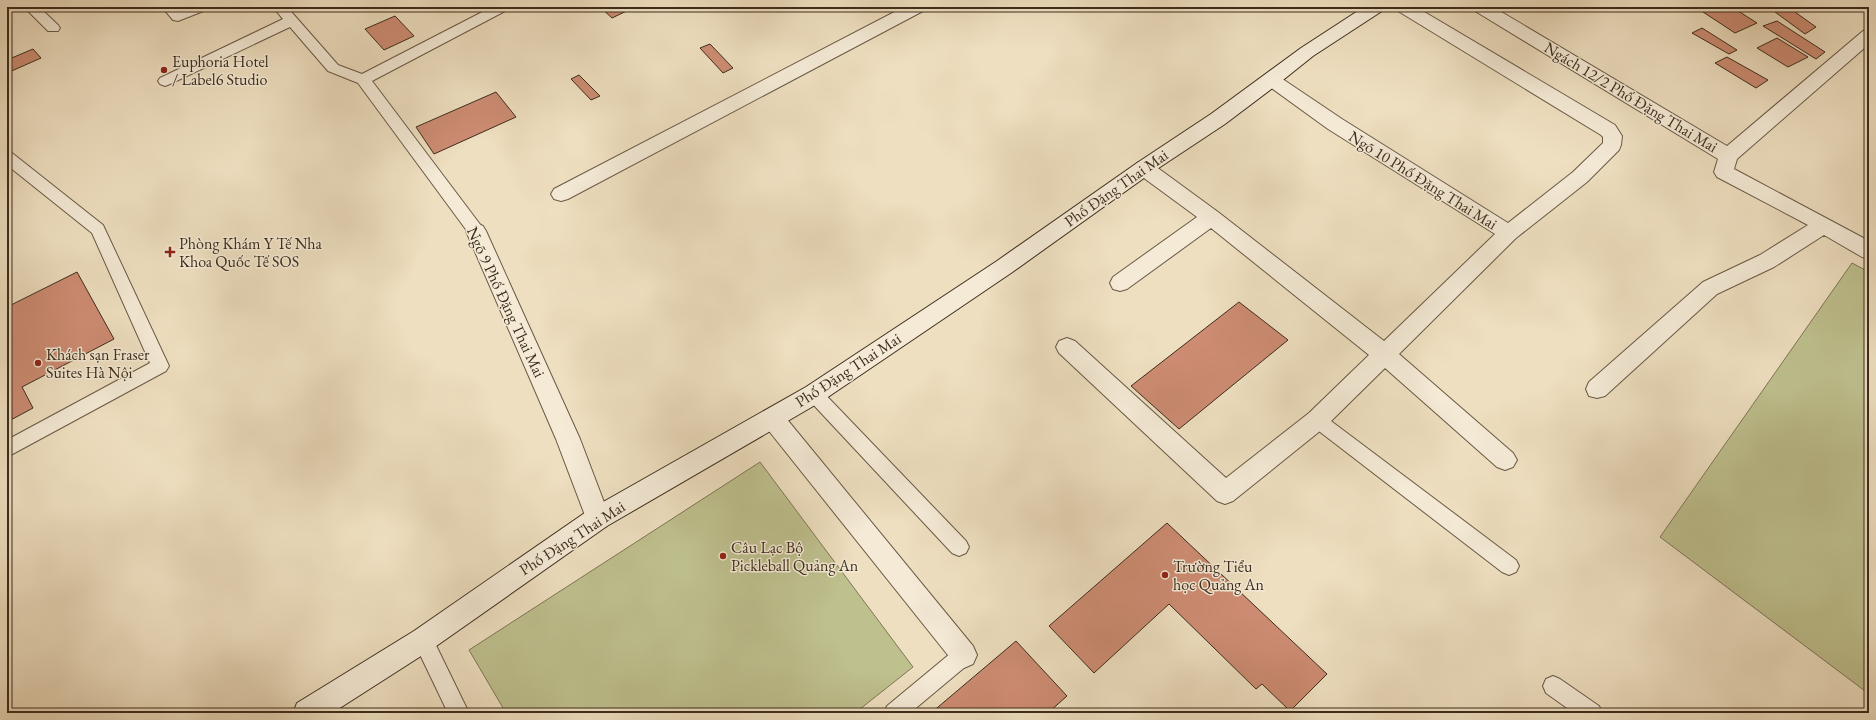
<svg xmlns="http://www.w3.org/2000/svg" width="1876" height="720" viewBox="0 0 1876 720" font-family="'EB Garamond',serif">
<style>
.green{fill:#bec08e;stroke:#7d7655}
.building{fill:#cd8c73;stroke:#3c2c1c}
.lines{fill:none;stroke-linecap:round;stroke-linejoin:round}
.lane-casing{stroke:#685945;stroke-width:2}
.street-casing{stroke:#685945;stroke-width:2}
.secondary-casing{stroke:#3c2c1c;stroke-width:2}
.lane{fill:#f4ead6;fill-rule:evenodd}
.street{fill:#f4ead6;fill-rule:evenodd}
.secondary{fill:#f4ead6;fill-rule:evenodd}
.poi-dot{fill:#8f2418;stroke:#f4ead6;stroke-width:1.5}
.labels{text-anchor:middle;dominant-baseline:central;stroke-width:3;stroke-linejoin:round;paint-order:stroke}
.poi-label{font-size:16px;fill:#3c2c1c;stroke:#f4ead6;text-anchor:start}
.street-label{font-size:16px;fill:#3c2c1c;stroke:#f4ead6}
</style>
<rect width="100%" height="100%" fill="#eedfc0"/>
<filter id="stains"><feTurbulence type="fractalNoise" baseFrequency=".005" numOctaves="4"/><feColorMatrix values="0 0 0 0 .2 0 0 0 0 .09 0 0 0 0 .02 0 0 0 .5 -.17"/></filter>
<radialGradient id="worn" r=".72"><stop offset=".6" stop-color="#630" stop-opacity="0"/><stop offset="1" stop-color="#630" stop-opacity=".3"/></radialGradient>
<path class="green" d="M 1852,263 L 1869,272 L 1869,694 L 1660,537 Z
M 760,462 L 913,667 L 855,713 L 506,713 L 469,650 Z"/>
<path class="building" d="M 600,7 L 635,7 L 612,18 Z
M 1707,7 L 1732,7 L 1757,23 L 1735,33 L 1700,10 Z
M 1784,7 L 1788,7 L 1816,27 L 1805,34 L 1775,12 Z
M 395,16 L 414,36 L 384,50 L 365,29 Z
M 1777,21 L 1825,52 L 1816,59 L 1763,26 Z
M 1702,28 L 1737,50 L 1729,54 L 1692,33 Z
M 1777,38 L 1808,57 L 1788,67 L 1757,48 Z
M 710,44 L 733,68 L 723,73 L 700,48 Z
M 33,49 L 41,58 L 7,73 L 7,60 Z
M 1727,57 L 1768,80 L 1756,88 L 1715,63 Z
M 579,75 L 600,96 L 591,100 L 571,79 Z
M 496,92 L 516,117 L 434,154 L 416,127 Z
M 77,272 L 114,339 L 22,387 L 33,408 L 7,422 L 7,307 Z
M 1239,302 L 1288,340 L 1179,429 L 1131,386 Z
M 1167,523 L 1327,674 L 1290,711 L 1262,684 L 1256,689 L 1169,604 L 1094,673 L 1049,626 Z
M 1016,641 L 1067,696 L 1048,713 L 931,713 Z"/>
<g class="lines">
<defs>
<path id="lane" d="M 24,7 L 39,7 L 58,25 L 60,28 L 58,31 L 48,31 Z
M 162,7 L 176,7 L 180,11 L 190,7 L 208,7 L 206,10 L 178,21 L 173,20 Z
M 273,7 L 287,7 L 338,65 L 362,74 L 492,7 L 509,7 L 507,10 L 372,81 L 482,227 L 484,231 L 482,235 L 476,237 L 470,235 L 358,83 L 328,71 L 290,27 L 170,84 L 165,86 L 160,84 L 158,81 L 160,78 L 283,19 Z
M 7,152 L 12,153 L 103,225 L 169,366 L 166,371 L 7,457 L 7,440 L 150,363 L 92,233 L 7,165 Z
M 814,387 L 820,389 L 966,541 L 969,547 L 966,553 L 959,556 L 952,553 L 808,399 L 805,394 L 808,389 Z
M 1317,412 L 1323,415 L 1516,560 L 1519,566 L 1516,572 L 1509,575 L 1502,572 L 1311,425 L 1308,420 L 1311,415 Z
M 423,630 L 430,633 L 469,713 L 448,713 L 413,640 L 416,633 Z
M 964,645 L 971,648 L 974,655 L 971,662 L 910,713 L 884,713 L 887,706 L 957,648 Z
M 1553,676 L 1560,679 L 1599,706 L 1602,713 L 1574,713 L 1546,693 L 1543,686 L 1546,679 Z"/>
<path id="street" d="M 904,7 L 925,7 L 923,11 L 568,199 L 561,201 L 554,199 L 551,194 L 554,189 Z
M 1396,7 L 1416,7 L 1615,125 L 1622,136 L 1621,145 L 1619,150 L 1587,182 L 1516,238 L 1399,354 L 1513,453 L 1517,460 L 1513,467 L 1505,470 L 1497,467 L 1385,368 L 1325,427 L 1233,501 L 1225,504 L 1217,501 L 1059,353 L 1056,347 L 1059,341 L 1067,338 L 1075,341 L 1226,478 L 1309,413 L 1369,355 L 1211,228 L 1127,289 L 1120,291 L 1113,289 L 1110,283 L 1113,277 L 1197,217 L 1137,173 L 1134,168 L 1137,163 L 1144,161 L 1151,163 L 1218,212 L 1384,341 L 1495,234 L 1328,129 L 1266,84 L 1263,80 L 1266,76 L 1272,74 L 1278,76 L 1342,119 L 1508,223 L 1573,172 L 1603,143 L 1603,137 L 1601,135 L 1398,11 Z
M 1473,7 L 1493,7 L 1727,146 L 1863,31 L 1869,29 L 1869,44 L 1737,159 L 1734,169 L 1869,241 L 1869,259 L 1862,257 L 1824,235 L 1774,267 L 1717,294 L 1605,396 L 1597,398 L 1589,396 L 1586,389 L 1589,382 L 1703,282 L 1760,255 L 1808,225 L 1717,177 L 1714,172 L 1718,159 L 1475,11 Z
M 476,223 L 483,226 L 486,231 L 580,439 L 610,518 L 607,526 L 598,529 L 589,526 L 586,518 L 556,439 L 466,231 L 469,226 Z
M 773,409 L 781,412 L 973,646 L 977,655 L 973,664 L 964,668 L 955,664 L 765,426 L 762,419 L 765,412 Z"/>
<path id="secondary" d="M 1364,7 L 1384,7 L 1382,11 L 1313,56 L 1278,84 L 1225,124 L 1151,173 L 1011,273 L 822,401 L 607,526 L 432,649 L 332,713 L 293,713 L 297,703 L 414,631 L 589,510 L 806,387 L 997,261 L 1137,163 L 1211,114 L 1301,48 Z"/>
</defs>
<use href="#lane" class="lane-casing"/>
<use href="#street" class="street-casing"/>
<use href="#secondary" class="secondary-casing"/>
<use href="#lane" class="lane"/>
<use href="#street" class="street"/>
<use href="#secondary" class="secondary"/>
</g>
<g class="poi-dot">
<circle cx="164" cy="70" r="4"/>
<path d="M168 246h4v4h4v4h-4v4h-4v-4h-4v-4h4z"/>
<circle cx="38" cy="363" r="4"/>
<circle cx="723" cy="556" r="4"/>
<circle cx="1165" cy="575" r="4"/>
</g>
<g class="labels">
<g class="poi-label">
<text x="172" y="61">Euphoria Hotel<tspan x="172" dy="18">/ Label6 Studio</tspan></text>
<text x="179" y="243">Phòng Khám Y Tế Nha<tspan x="179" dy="18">Khoa Quốc Tế SOS</tspan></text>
<text x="46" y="354">Khách sạn Fraser<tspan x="46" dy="18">Suites Hà Nội</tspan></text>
<text x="731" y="547">Câu Lạc Bộ<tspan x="731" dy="18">Pickleball Quảng An</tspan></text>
<text x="1173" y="566">Trường Tiểu<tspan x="1173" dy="18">học Quảng An</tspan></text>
</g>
<g class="street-label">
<text transform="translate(1631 97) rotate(31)">Ngách 12/2 Phố Đặng Thai Mai</text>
<text transform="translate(1423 180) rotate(32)">Ngõ 10 Phố Đặng Thai Mai</text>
<text transform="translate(1116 188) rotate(-35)">Phố Đặng Thai Mai</text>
<text transform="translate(506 302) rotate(65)">Ngõ 9 Phố Đặng Thai Mai</text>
<text transform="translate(848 370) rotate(-33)">Phố Đặng Thai Mai</text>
<text transform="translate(572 538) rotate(-33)">Phố Đặng Thai Mai</text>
</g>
</g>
<rect width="1876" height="720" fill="none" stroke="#eedfc0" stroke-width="24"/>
<rect x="8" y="8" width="1860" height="704" fill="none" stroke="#3c2c1c" stroke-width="2"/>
<rect x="12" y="12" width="1852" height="696" fill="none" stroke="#3c2c1c"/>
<rect width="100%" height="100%" filter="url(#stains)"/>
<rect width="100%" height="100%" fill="url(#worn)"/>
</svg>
